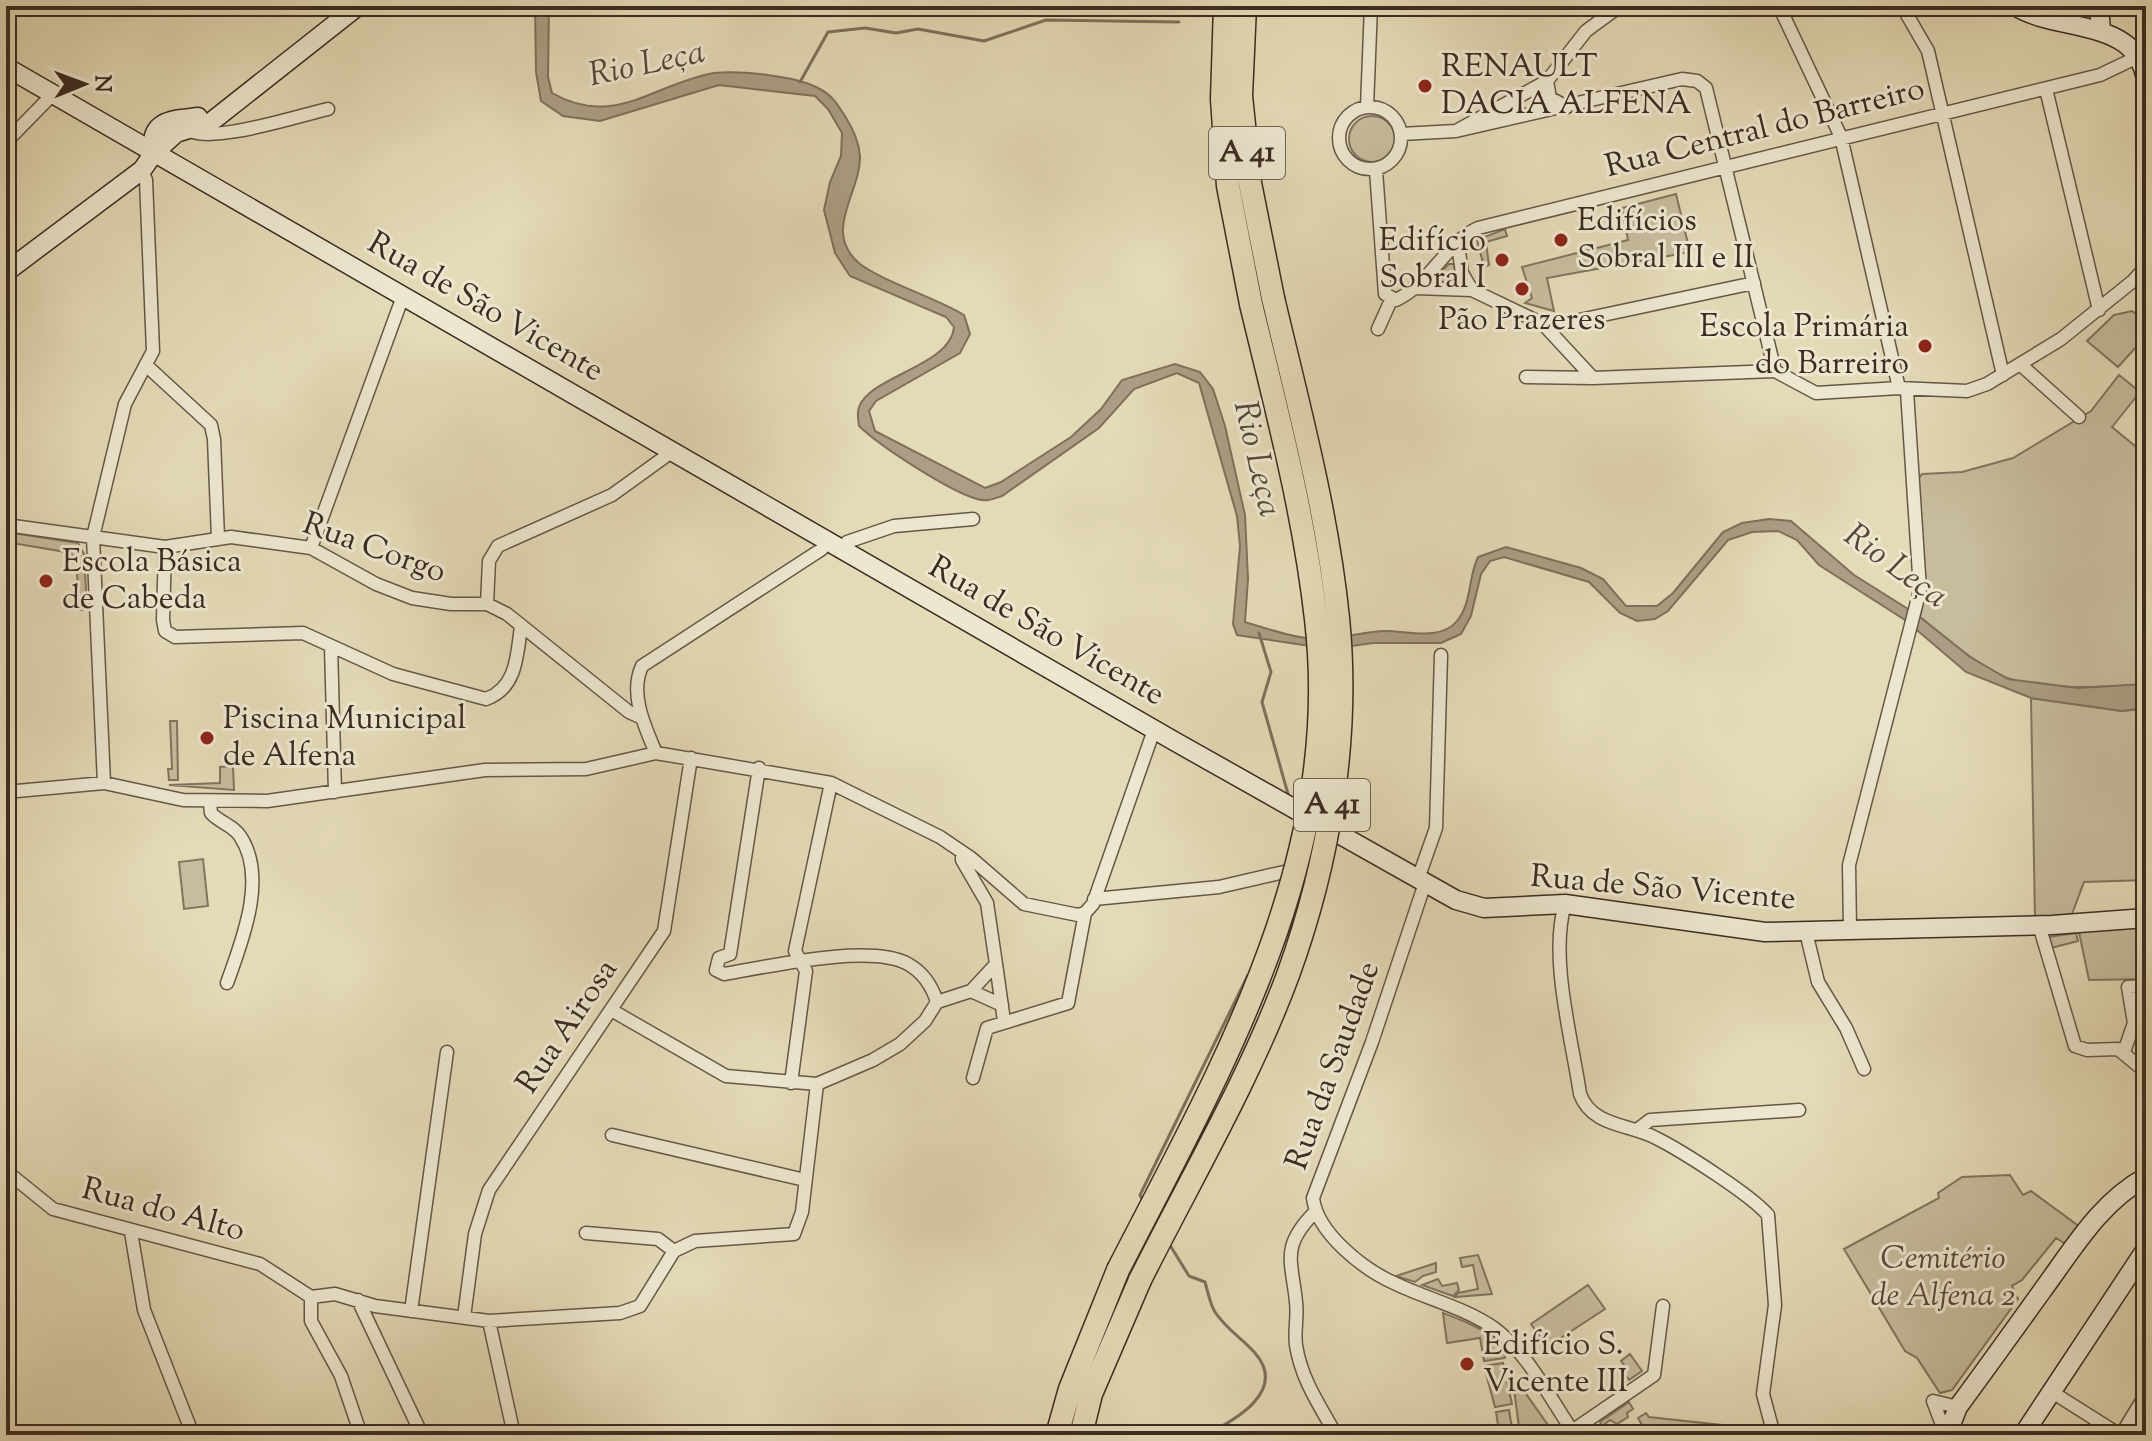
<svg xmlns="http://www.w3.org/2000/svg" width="2152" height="1441" viewBox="0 0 2152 1441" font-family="'Sorts Mill Goudy',serif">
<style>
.green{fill:#c7bc9d;stroke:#817460;stroke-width:2}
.water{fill:#ab9e84;stroke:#7e705d;stroke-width:2}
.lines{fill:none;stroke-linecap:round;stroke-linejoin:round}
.stream{stroke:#7e705d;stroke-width:3}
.street-casing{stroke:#655748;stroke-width:15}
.secondary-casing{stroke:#3b2b23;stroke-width:21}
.highway-casing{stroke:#3b2b23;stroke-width:25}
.street{stroke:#ede7d0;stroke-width:12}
.secondary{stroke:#ede7d0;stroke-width:18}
.highway{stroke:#e4dab6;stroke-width:22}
.highway-bridge-casing{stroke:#3b2b23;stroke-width:25;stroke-linecap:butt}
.highway-bridge{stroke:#e4dab6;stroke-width:22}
.poi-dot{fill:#8f2418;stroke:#ede7d0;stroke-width:3}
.labels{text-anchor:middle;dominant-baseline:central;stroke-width:6;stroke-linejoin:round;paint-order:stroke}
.shield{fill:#ede7d0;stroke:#706357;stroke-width:2}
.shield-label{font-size:30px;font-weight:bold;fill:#3b2b23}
.poi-label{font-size:32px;fill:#3b2b23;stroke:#ede7d0;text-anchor:start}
.street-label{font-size:32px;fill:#3b2b23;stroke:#ede7d0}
.park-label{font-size:32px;font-style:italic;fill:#57483b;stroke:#ede7d0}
.water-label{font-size:34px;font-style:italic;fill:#57483b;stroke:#ede7d0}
</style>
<rect width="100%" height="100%" fill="#e4dab6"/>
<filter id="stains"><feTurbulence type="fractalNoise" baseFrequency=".0025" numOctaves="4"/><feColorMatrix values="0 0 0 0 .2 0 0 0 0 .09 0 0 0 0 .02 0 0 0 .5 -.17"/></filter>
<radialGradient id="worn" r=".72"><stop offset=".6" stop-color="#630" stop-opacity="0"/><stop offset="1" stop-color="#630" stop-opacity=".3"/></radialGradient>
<path class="green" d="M1349 139a23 23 0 1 1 46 0a23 23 0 1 1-46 0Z
M 1676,194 L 1690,252 L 1547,278 L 1554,311 L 1525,303 L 1532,298 L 1522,267 L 1628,240 L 1622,208 Z
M 1505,229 L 1507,236 L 1486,242 L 1489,265 L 1484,267 L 1477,240 Z
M 1449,264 L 1454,264 L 1458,281 L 1436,282 L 1434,278 Z
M 2132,311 L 2146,322 L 2146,336 L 2118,367 L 2087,341 L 2114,315 Z
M 2119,375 L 2140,392 L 2112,427 L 2146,455 L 2146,684 C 2112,687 2036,691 2005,677 C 1973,663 1947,638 1920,617 L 1925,593 L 1917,480 L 1922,474 L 1962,472 L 2013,458 L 2091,411 Z
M 6,532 L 78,543 L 84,554 L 87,609 L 80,610 L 76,563 L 71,553 L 6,542 Z
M 2031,698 L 2122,711 L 2146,708 L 2146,880 L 2084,882 L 2072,914 L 2035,918 Z
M 170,721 L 177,721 L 178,780 L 169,780 L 168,769 L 172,769 Z
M 233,766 L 234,790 L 169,785 L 220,783 L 220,767 Z
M 203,859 L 208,906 L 184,909 L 179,862 Z
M 2146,924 L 2146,979 L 2089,980 L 2079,932 Z
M 2076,933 L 2078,941 L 2051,948 L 2049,937 Z
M 2010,1175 L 2023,1195 L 2031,1191 L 2080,1227 L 2067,1245 L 2056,1238 L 2022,1280 L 2012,1286 L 2018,1299 L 1952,1390 L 1940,1393 L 1917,1358 L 1905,1351 L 1844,1249 L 1939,1198 L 1938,1193 L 1962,1177 Z
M 1478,1255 L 1492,1294 L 1455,1297 L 1458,1293 L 1478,1289 L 1473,1265 L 1462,1267 L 1460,1258 Z
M 1436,1263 L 1436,1272 L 1423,1276 L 1415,1282 L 1396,1276 Z
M 1438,1279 L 1442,1286 L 1457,1283 L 1459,1290 L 1453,1296 L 1422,1285 Z
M 1588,1285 L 1605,1309 L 1547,1347 L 1531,1324 Z
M 1443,1313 C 1462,1320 1503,1335 1505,1358 L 1484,1361 L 1480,1338 L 1447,1343 Z
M 1630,1354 L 1642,1371 L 1629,1380 L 1620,1368 L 1624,1365 L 1621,1361 Z
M 1503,1363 L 1512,1404 L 1495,1407 L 1484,1366 Z
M 1513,1381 L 1517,1381 L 1555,1435 L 1520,1435 Z
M 1629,1402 L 1633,1409 L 1627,1413 L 1628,1417 L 1617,1424 L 1610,1420 L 1602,1426 L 1600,1422 Z
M 1509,1410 L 1512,1428 L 1516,1428 L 1517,1435 L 1499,1431 L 1496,1412 Z
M 1646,1413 L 1649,1417 L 1722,1425 L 1728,1435 L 1648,1435 L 1638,1418 Z"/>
<path class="water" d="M 535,6 L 549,6 L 548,77 L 552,93 C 615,129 655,83 714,73 C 738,70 794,76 816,87 C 831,94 836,102 845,116 C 852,127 859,142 860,156 C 861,193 821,232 860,264 C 882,281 936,298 964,315 L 970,334 L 960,353 L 876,401 L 869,411 L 875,431 L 985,488 L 1001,482 L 1071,437 L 1101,409 L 1122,380 L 1175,364 L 1200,372 L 1213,389 L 1225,426 L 1245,515 L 1248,579 L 1245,622 C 1268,629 1294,638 1318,639 C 1341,640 1363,631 1386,631 C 1408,631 1441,641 1457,621 C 1472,603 1468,577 1478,557 L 1506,547 L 1581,568 L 1603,579 L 1626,606 L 1657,606 L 1673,593 L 1723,532 L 1742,523 L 1769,519 L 1791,521 L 1854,575 L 1916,614 L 1970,657 L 2008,679 L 2077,688 L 2146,684 L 2146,708 L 2122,711 L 2031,698 L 1966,672 L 1905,620 L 1819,565 L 1797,540 L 1778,531 L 1752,532 L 1728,540 L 1668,611 L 1655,619 L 1637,621 L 1620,613 L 1589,582 L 1504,557 L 1490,561 L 1481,574 L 1471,616 L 1461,634 L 1441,643 L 1373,643 L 1330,649 L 1237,635 L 1233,624 L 1240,546 L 1237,516 L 1199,383 L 1177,373 L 1134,389 L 1099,428 L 1002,496 C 993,499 987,502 977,499 C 949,491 881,447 859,426 C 858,420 857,412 859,407 C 870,376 951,366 954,327 L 946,317 L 850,276 L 835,253 L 824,210 L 830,182 L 841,156 L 842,133 L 828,109 L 815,96 L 719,85 L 600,121 L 563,116 L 541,101 L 536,72 Z"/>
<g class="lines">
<path class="stream" d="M 800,82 L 828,32 L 865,28 L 896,33 L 918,29 L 984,41 L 1046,20 L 1179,22
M 1259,633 L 1271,672 L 1262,702 L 1288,794
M 1143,1201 L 1140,1195 L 1248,975
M 1168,1242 L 1189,1276 L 1205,1282 C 1208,1292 1210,1304 1215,1312 C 1226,1329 1242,1338 1255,1353 C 1288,1391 1235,1420 1206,1435"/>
<defs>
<path id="street" d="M 1779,6 L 1841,137 L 1899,388
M 1902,6 L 1928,51 L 2003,375
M 1547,81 L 1550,98 L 1567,107
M 2046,89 L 2099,310
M1339 138a31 31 0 1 1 62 0a31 31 0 1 1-62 0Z
M 1367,107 L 1371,6
M 2144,114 L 2146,196
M 187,129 C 206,146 301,115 328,109
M 1456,131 L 1682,79 L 1697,81 L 1706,88 L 1775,371 L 1816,393 L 1899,388 L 1967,391 L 1987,384 L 2061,339 L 2133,281 L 2142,271 L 2146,255
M 1401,134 L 1456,131 L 1547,81 L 1586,31 L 1620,6
M 6,142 L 53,94
M 1376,170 L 1385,294 L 1396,300 C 1430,284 1446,243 1478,228 L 2100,75 L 2146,53
M 1458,245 L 1462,273 L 1472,290
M 1416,288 L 1472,290 L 1543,324 L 1570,322 L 1754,283
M 1543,324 L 1593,378 L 1775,371
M 1378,329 L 1391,300
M 2021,365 L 2079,417
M 148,367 L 211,425 L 214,439 L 218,538
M 1526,377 L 1593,378
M 6,525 L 165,547 L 231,537 L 311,548 L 376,584 L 412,598 L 451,604 L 487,604 L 507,614 L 629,712 L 640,717
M 826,539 L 822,549 L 642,666 C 629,694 645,727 656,753 L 831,783 L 940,837 L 971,858 L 1024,904 L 1078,915 L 1085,913 L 1093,904 L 1154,730
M 165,547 L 163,620 L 165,631 L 175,637 L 303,633 L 393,674 L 486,699 C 517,688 517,655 521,626
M 311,548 L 403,296
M 843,549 L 847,542 L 894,526 L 973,519
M 487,604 L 489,561 L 498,546 L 612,495 L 673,451
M 331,646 L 335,792
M 759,768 L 730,954 L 719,958 L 716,970 L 724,974 C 766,967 870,943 908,964 C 924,973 932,986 937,1002
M 104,783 L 93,537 L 125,404 L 153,351 L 146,180 L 142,170
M 6,792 L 104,783 L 183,800 L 267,801 L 485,770 L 586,769 L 656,753
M 210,803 L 211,813 C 220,823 233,825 240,836 C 268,877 242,941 227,983
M 1418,879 L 1436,828 L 1441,655
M 1425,883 L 1372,1042 L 1313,1198 C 1317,1233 1363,1269 1394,1283 C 1427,1299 1463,1307 1494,1328 C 1528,1353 1551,1400 1575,1435
M 1094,899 L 1219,887 L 1284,872
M 1565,904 C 1549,957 1572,1039 1580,1094 C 1592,1127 1630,1124 1656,1138 C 1682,1151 1751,1195 1768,1215 L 1775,1305 L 1763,1394 L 1774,1435
M 2039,925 L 2075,1046 L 2087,1050 L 2118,1049 L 2146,1072
M 1850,930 L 1849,865 L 1920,590 L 1907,391
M 1806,932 L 1818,982 L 1846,1028 L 1864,1069
M 996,964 L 1004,1021
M 971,991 L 1002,1005
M 613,1011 L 726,1076 L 817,1084
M 2124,1052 L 2134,1023 L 2128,987 L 2146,986
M 973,1078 L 987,1028 L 1068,1003 L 1085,913
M 791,1083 L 806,971 L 795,951 L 831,783
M 1637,1130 L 1650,1120 L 1799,1110
M 612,1135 L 805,1180
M 6,1171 L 53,1209 L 260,1264 L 311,1297
M 1315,1212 C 1280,1247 1292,1261 1296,1302 C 1298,1316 1294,1331 1296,1345 C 1301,1379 1320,1406 1336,1435
M 131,1232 L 144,1310 L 193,1435
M 586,1233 L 658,1239 L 674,1251
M 311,1297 L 335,1294 L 375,1306 L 489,1321 L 620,1313 L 640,1306 L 674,1251 L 695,1241 L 794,1234 L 802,1212 L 817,1084 L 873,1060 L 900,1044 L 925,1021 L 937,1002 L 971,991 L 996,964 L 987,903 L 962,860 L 962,853
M 311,1297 L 311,1321 L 341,1376 L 361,1435
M 358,1300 L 422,1435
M 411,1311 L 447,1052
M 464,1317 L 475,1234 L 489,1190 L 664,931 L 691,758
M 489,1321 L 514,1435
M 2052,1392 L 2120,1435
M 1572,1431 L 1654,1375 L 1663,1306
M 1946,1435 L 1933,1401 L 1958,1407
M 2121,1435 L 2146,1394"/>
<path id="secondary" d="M 2015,6 C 2057,33 2138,17 2146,81
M 2099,6 L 2101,31
M 6,67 L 1174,741 L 1456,900 L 1484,908 L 1565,904 L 1765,932 L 2052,925 L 2146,918
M 154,153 L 176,133 L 211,122 L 358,6
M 154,153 C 148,120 172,120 198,117
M 6,272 L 142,170 L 154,153
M 1947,1435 L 1958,1407 C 1986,1369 2014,1330 2042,1291 C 2073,1249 2100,1202 2146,1177
M 2023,1435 L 2146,1249"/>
<path id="highway" d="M 1225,6 L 1222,99 L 1228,186 L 1251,304
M 1245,6 L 1241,96 L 1250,183 L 1273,298
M 1057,1435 L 1070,1389 L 1118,1270
M 1081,1435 L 1091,1394 L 1140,1280"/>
</defs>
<use href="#street" class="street-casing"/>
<use href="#secondary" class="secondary-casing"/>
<use href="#highway" class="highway-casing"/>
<use href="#street" class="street"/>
<use href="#secondary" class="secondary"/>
<use href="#highway" class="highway"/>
<defs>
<path id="highway-bridge" d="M 1118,1270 C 1223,1065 1344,859 1316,619 C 1304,512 1276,408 1251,304
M 1140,1280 C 1190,1180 1249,1080 1288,975 C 1329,862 1350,738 1338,618 C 1327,510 1298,404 1273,298"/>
</defs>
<use href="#highway-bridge" class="highway-bridge-casing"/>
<use href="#highway-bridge" class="highway-bridge"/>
</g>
<g class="poi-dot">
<circle cx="1425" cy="86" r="8"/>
<circle cx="1561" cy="240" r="8"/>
<circle cx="1502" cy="260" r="8"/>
<circle cx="1522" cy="289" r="8"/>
<circle cx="1925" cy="346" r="8"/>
<circle cx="46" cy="581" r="8"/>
<circle cx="207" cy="738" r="8"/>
<circle cx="1467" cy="1364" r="8"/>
</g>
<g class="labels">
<g class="shield">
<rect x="1209" y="127" width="76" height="52" rx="6"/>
<rect x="1294" y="779" width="76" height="52" rx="6"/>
</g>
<g class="shield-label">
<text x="1247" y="153">A 41</text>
<text x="1332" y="805">A 41</text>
</g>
<g class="poi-label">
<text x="1441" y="68">RENAULT<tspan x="1441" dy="37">DACIA ALFENA</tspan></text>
<text x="1577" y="222">Edifícios<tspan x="1577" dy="37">Sobral III e II</tspan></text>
<text x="1486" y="242" text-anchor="end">Edifício<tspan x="1486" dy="37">Sobral I</tspan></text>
<text x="1522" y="321" text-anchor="middle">Pão Prazeres</text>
<text x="1909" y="328" text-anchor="end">Escola Primária<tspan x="1909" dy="37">do Barreiro</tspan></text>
<text x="62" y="563">Escola Básica<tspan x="62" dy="37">de Cabeda</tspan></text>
<text x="223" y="720">Piscina Municipal<tspan x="223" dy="37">de Alfena</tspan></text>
<text x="1483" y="1346">Edifício S.<tspan x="1483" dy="37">Vicente III</tspan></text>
</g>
<g class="street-label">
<text transform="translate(1765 129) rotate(-14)">Rua Central do Barreiro</text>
<text transform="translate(485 308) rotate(30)">Rua de São Vicente</text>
<text transform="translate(374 549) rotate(20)">Rua Corgo</text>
<text transform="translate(1046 632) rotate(30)">Rua de São Vicente</text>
<text transform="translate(1663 889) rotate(5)">Rua de São Vicente</text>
<text transform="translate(568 1027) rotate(-56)">Rua Airosa</text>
<text transform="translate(1334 1066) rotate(-70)">Rua da Saudade</text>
<text transform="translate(163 1211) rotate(15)">Rua do Alto</text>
</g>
<g class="park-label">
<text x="1943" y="1260">Cemitério<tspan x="1943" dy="37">de Alfena 2</tspan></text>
</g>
<g class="water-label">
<text transform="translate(647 65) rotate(-12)">Rio Leça</text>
<text transform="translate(1256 459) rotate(77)">Rio Leça</text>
<text transform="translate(1895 567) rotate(36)">Rio Leça</text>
</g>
</g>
<rect width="2152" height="1441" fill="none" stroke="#e4dab6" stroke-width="32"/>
<rect x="8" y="8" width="2136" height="1425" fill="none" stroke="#3b2b23" stroke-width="4"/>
<rect x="16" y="16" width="2120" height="1409" fill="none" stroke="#3b2b23" stroke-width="2"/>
<g transform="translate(84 84) rotate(89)" stroke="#ede7d0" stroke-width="6" paint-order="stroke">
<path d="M0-6L14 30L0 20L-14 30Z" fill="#3b2b23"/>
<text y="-12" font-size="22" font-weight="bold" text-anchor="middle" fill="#3b2b23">N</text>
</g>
<rect width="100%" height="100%" filter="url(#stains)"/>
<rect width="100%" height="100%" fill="url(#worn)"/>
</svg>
